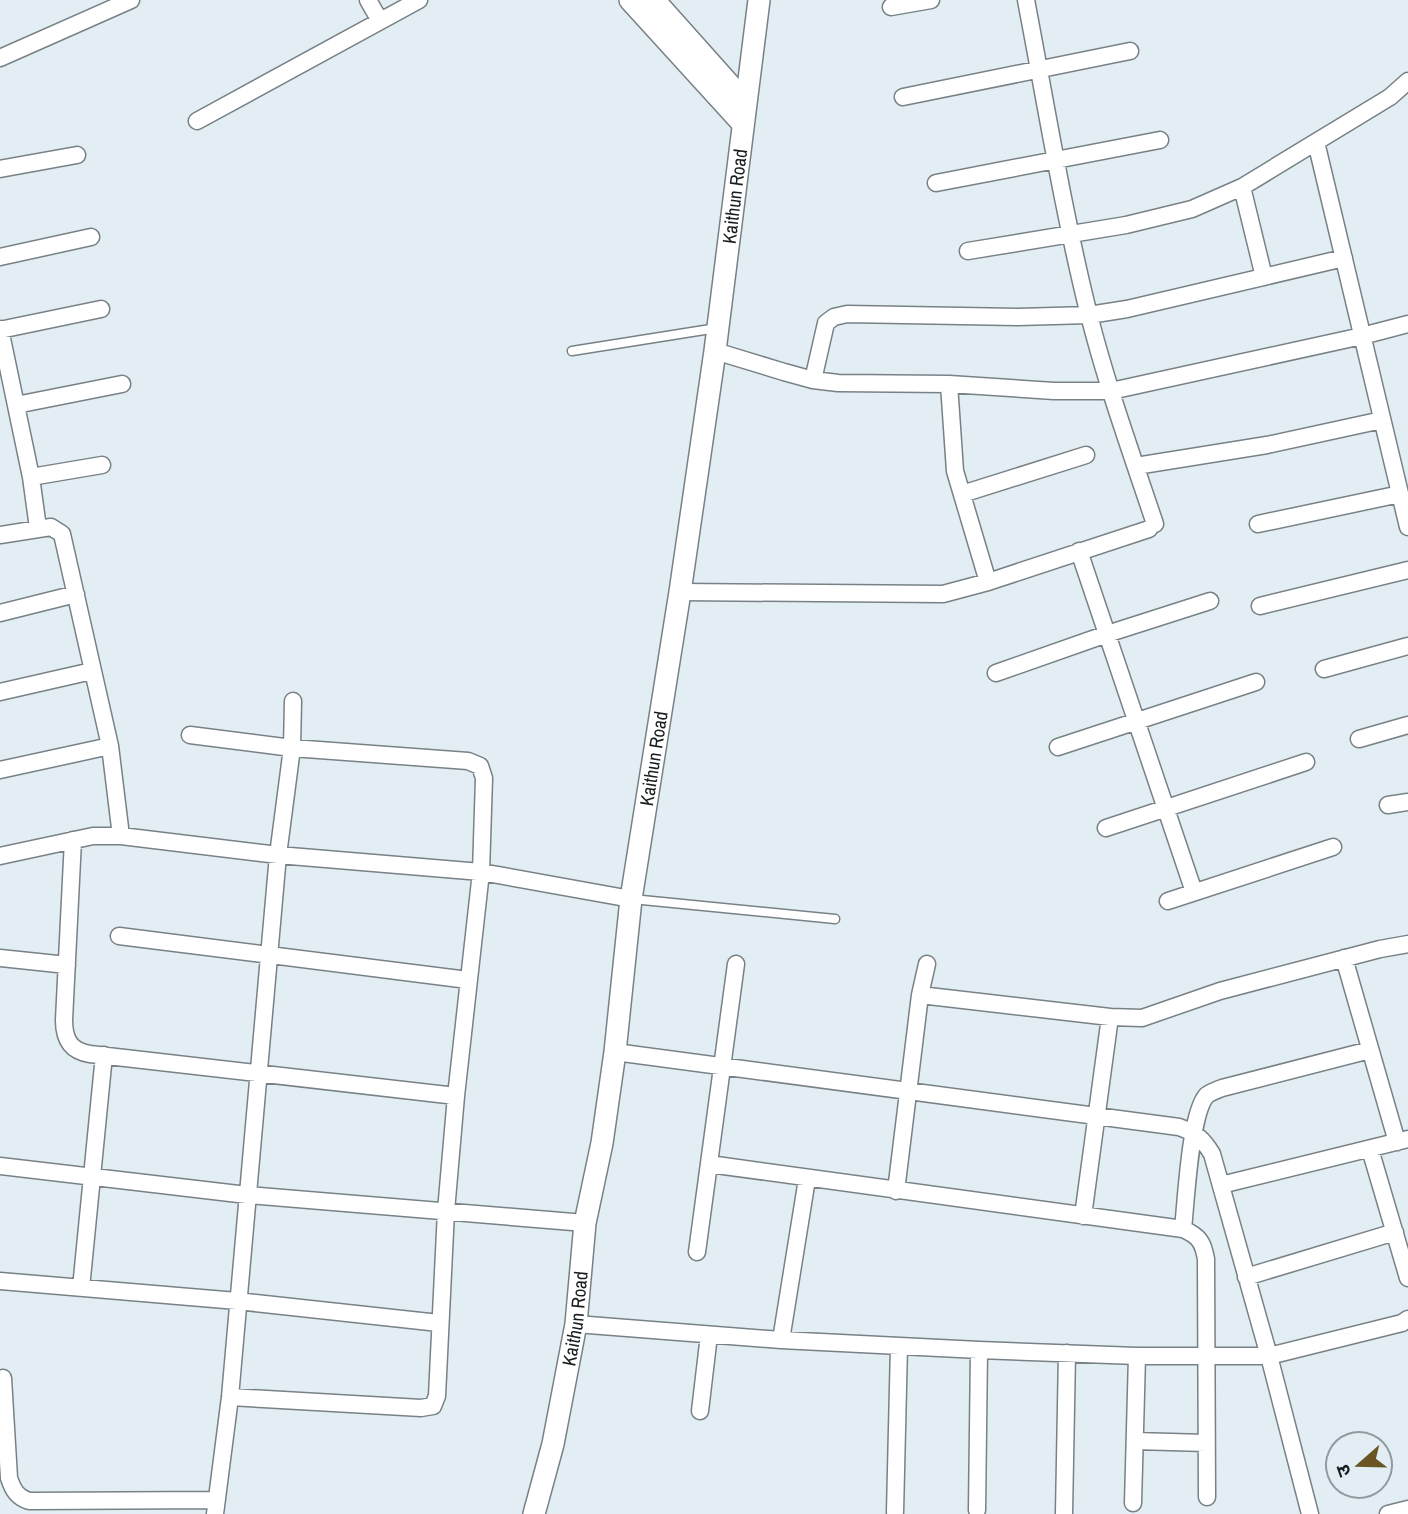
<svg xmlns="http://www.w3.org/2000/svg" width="1408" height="1514" viewBox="0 0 1408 1514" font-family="'Archivo Narrow','Noto Sans Devanagari',sans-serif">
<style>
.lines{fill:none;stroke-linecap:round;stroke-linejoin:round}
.lane-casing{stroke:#778186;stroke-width:11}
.street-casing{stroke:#778186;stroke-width:19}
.secondary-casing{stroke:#778186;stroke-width:24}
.lane{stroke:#fff;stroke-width:8}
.street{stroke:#fff;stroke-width:16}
.secondary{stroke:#fff;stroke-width:21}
.labels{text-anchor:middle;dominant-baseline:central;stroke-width:6;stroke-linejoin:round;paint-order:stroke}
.street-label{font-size:19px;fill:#181d1f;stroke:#e2eef4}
</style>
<rect width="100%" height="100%" fill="#e2eef4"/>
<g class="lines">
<defs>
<path id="lane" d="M 572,351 L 717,328
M 632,899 L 835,919"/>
<path id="street" d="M 368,0 L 380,21
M 1026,0 C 1046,105 1063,211 1089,315 C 1107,386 1132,455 1155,524
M 891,7 L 931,0
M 0,58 L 131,0
M 903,97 L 1130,51
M 197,121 L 419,0
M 1316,142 L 1408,527
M 0,169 L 77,155
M 936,183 L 1160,140
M 1242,187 L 1264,277
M 968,251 L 1126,225 L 1192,209 L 1242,187 L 1390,97 L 1408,81
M 0,257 L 91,237
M 0,329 L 31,477 L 38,528
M 0,330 L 101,309
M 715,351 L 784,372 L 813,380 L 838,383 L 949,384 L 1054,391 L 1111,391 L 1362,336 L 1408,324
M 813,380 L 826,323 L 834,317 L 847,314 L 1018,317 L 1089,315 L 1127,309 L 1344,258
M 949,384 L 955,471 L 988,582
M 16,405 L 122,384
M 1136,466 L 1267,445 L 1382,420
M 31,477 L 102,465
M 962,494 L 1086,455
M 1258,524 L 1400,494
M 0,535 L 51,527 L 62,534 L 110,746 L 121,836
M 1079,551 L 1194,892
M 680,592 L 943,594 L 988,582 L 1149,529
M 1260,606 L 1408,570
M 0,613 L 76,594
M 1324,669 L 1408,646
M 996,673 L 1107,634 L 1210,601
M 0,692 L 92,671
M 190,735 L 292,748 L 468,761 L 480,766 L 484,778 L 481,872 L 456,1096 L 446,1211 L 437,1396 L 433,1406 L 421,1408 L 230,1397
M 1359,739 L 1408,725
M 1058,747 L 1256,682
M 0,770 L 110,746
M 1388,805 L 1408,802
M 1106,828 L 1306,762
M 73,840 L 64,1020 C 64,1039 70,1051 90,1054 L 456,1096
M 0,856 L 93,836 L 121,836 L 278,855 L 481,872 L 631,899
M 1168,901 L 1333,847
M 119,936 L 468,980
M 0,958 L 67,965
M 1344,958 L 1397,1142
M 920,995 L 1110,1017 L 1142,1018 L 1220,991 L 1380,949 L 1408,944
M 615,1052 L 1179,1127 C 1196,1133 1203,1139 1212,1154 L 1269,1356 L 1310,1514
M 1370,1149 L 1408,1278
M 709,1164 L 1183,1229 C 1199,1236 1203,1242 1206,1259 L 1207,1497
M 0,1166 L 247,1195 L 585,1223
M 1221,1185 L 1408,1139
M 896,1191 L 920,995 L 927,964
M 1083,1216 L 1110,1017
M 1183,1229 C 1186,1202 1190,1112 1207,1095 C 1211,1092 1217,1090 1222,1088 L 1370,1050
M 697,1252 L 736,964
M 1246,1277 L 1395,1232
M 0,1281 L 237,1301 L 439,1323
M 81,1288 L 104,1055
M 576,1324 L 781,1340 L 979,1350 L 1137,1356 L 1269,1356 L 1402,1323 L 1408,1319
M 781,1340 L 807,1179
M 3,1378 L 9,1478 C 13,1490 17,1497 29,1501 L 217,1500
M 700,1411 L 709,1335
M 1135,1441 L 1206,1443
M 1133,1503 L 1137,1356
M 977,1510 L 979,1350
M 895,1512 L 899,1346
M 1064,1513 L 1067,1353
M 215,1514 L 230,1397 L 278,855 L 292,748 L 293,701
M 1388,1514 L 1408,1509"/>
<g id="secondary">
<path d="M 630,0 L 743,124"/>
<path d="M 654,0 L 745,102"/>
<path id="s1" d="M 534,1514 L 553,1444 L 576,1324 L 585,1223 L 602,1143 L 615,1052 L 631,899 L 680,592 L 715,351 L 759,0"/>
</g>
</defs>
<use href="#lane" class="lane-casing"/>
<use href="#street" class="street-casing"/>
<use href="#secondary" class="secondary-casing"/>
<use href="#lane" class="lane"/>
<use href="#street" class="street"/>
<use href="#secondary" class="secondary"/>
</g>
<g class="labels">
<g class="street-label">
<text stroke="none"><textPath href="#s1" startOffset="1334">Kaithun Road</textPath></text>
<text stroke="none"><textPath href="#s1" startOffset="766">Kaithun Road</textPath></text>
<text stroke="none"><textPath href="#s1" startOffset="200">Kaithun Road</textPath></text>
</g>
</g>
<g transform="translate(1359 1465) rotate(250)"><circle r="33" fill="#e2eef4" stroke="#919a9f" stroke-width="2"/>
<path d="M0-5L12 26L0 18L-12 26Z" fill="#6b5525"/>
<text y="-10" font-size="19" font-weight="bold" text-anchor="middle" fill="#181d1f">उ</text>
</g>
</svg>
